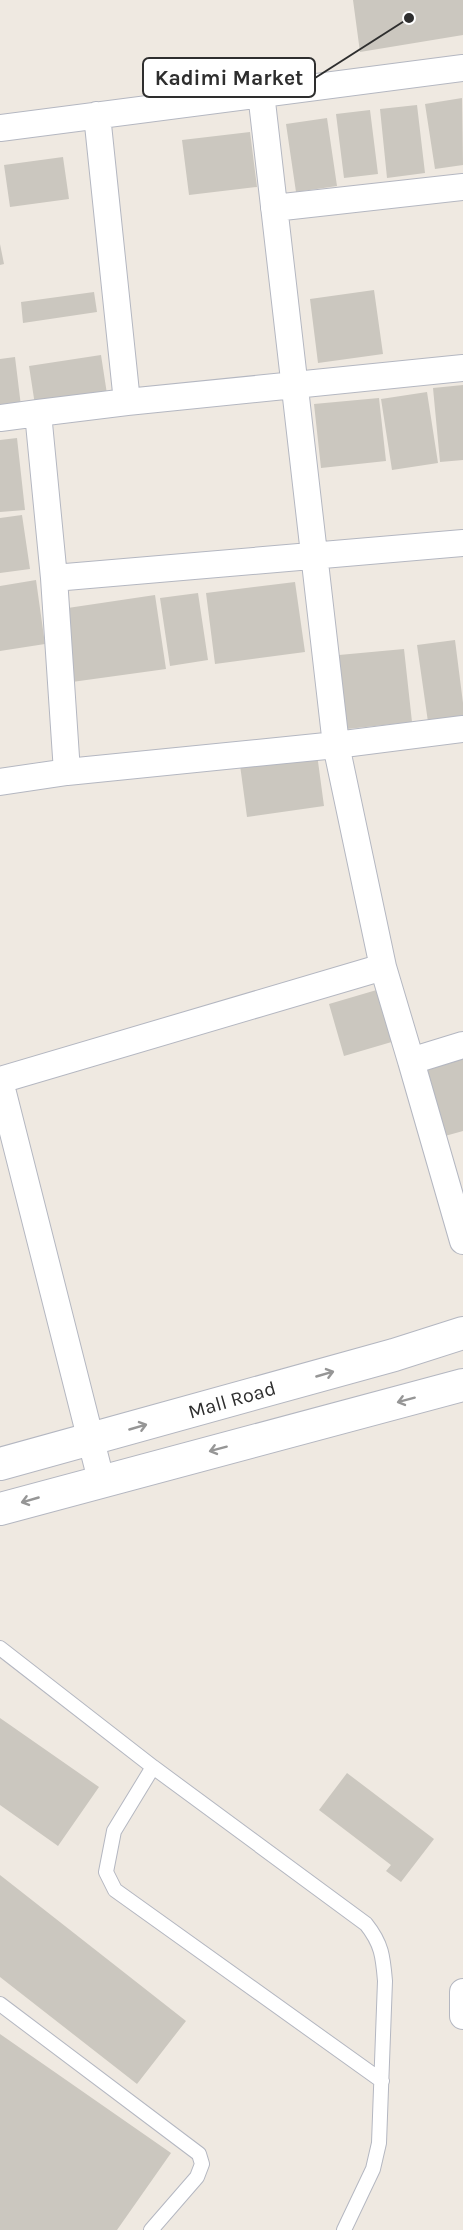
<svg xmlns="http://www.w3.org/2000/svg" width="463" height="2230" viewBox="0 0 463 2230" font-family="Karla,sans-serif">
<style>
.building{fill:#cbc7bf}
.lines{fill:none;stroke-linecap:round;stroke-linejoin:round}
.service-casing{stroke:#b4b7c1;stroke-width:16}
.minor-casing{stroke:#b4b7c1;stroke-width:28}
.tertiary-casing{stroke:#b4b7c1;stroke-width:34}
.service{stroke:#fff;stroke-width:14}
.minor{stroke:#fff;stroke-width:26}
.tertiary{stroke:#fff;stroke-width:32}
.oneway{stroke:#969696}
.labels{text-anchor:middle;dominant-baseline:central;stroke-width:6;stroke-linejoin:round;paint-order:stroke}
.street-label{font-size:20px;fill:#2e2e2e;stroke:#fff}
.leader{fill:none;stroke:#2e2e2e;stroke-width:2}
.callout-dot{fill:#2e2e2e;stroke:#fff;stroke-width:2}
.callout{fill:#fff;stroke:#2e2e2e;stroke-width:2}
.callout-label{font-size:21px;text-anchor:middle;font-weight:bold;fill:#2e2e2e}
</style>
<rect width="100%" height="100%" fill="#efe9e1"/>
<path class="building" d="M 353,0 L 463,0 L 463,35 L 360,52 Z
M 462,98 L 463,165 L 435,169 L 425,104 Z
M 417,105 L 425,173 L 387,178 L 380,109 Z
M 370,110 L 378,174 L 344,178 L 336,114 Z
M 327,118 L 337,186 L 296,192 L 286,124 Z
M 250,132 L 257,187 L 189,195 L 182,140 Z
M 63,157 L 69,199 L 10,207 L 4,165 Z
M 0,244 L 4,264 L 0,265 Z
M 374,290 L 383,354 L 318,363 L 310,299 Z
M 94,292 L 97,312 L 23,323 L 21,302 Z
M 101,355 L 107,394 L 35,405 L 29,366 Z
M 15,357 L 21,406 L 0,409 L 0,359 Z
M 463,385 L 463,460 L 440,462 L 433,388 Z
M 427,392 L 438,463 L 392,470 L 381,399 Z
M 379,398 L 386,461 L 321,468 L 314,404 Z
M 17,438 L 25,510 L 0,512 L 0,440 Z
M 22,515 L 30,569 L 0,573 L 0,518 Z
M 36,580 L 45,644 L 0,651 L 0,586 Z
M 295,582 L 305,652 L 215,664 L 206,593 Z
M 198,593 L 208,660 L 170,666 L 160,598 Z
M 155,595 L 166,669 L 72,682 L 61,609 Z
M 455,640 L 463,703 L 463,717 L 428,722 L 417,645 Z
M 404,649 L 412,722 L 347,729 L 339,655 Z
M 317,754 L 324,806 L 247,817 L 240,765 Z
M 380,989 L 395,1041 L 344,1056 L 329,1004 Z
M 463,1059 L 463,1131 L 445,1136 L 426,1070 Z
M 0,1718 L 99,1787 L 58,1846 L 0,1805 Z
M 347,1773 L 434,1839 L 401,1882 L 386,1871 L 391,1865 L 319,1810 Z
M 0,1875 L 186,2021 L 137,2084 L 0,1977 Z
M 0,2034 L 171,2153 L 117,2230 L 0,2230 Z"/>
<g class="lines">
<defs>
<path id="service" d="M 0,1648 L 153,1767 L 366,1924 C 382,1944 383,1957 385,1981 L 379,2143 L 373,2169 L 344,2230
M 153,1767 L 114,1831 L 106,1872 L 115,1890 L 382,2081
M 0,2004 L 199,2154 L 202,2164 L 197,2177 L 151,2230"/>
<path id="minor" d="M 261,93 L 336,745 L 383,967 L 411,1061 L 463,1045
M 0,128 L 463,68
M 274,208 L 463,187
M 127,402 L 463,368
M 38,413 L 127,402 L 97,115
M 0,418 L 38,413 L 54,578 L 67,772 L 0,782
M 54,578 L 463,543
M 67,772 L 336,745 L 463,729
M 411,1061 L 463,1241
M 0,1080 L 383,967
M 0,1081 L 101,1480
M 463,1992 L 463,2016"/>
<path id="tertiary" d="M 0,1464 L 394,1355 L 463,1333
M 0,1509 L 463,1385"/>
</defs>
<use href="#service" class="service-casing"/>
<use href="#minor" class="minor-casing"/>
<use href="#tertiary" class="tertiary-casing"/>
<use href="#service" class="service"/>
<use href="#minor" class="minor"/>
<use href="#tertiary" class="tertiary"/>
</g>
<defs><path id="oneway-shaft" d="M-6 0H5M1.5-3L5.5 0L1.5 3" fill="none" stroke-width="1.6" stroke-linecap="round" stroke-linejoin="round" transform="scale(1.5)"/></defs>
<g class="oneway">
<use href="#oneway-shaft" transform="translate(325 1374) rotate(-16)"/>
<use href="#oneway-shaft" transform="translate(406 1400) rotate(165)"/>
<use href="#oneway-shaft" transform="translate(138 1427) rotate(-16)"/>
<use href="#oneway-shaft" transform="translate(218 1449) rotate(165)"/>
<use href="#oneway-shaft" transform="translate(30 1500) rotate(164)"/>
</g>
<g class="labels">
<g class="street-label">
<text transform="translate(232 1400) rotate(-16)">Mall Road</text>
</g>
</g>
<path class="leader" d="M409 18L315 78"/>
<circle class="callout-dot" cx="409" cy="18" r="6"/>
<rect class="callout" x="143" y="58" width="172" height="39" rx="6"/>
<g class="callout-label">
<text x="229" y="85">Kadimi Market</text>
</g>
</svg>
